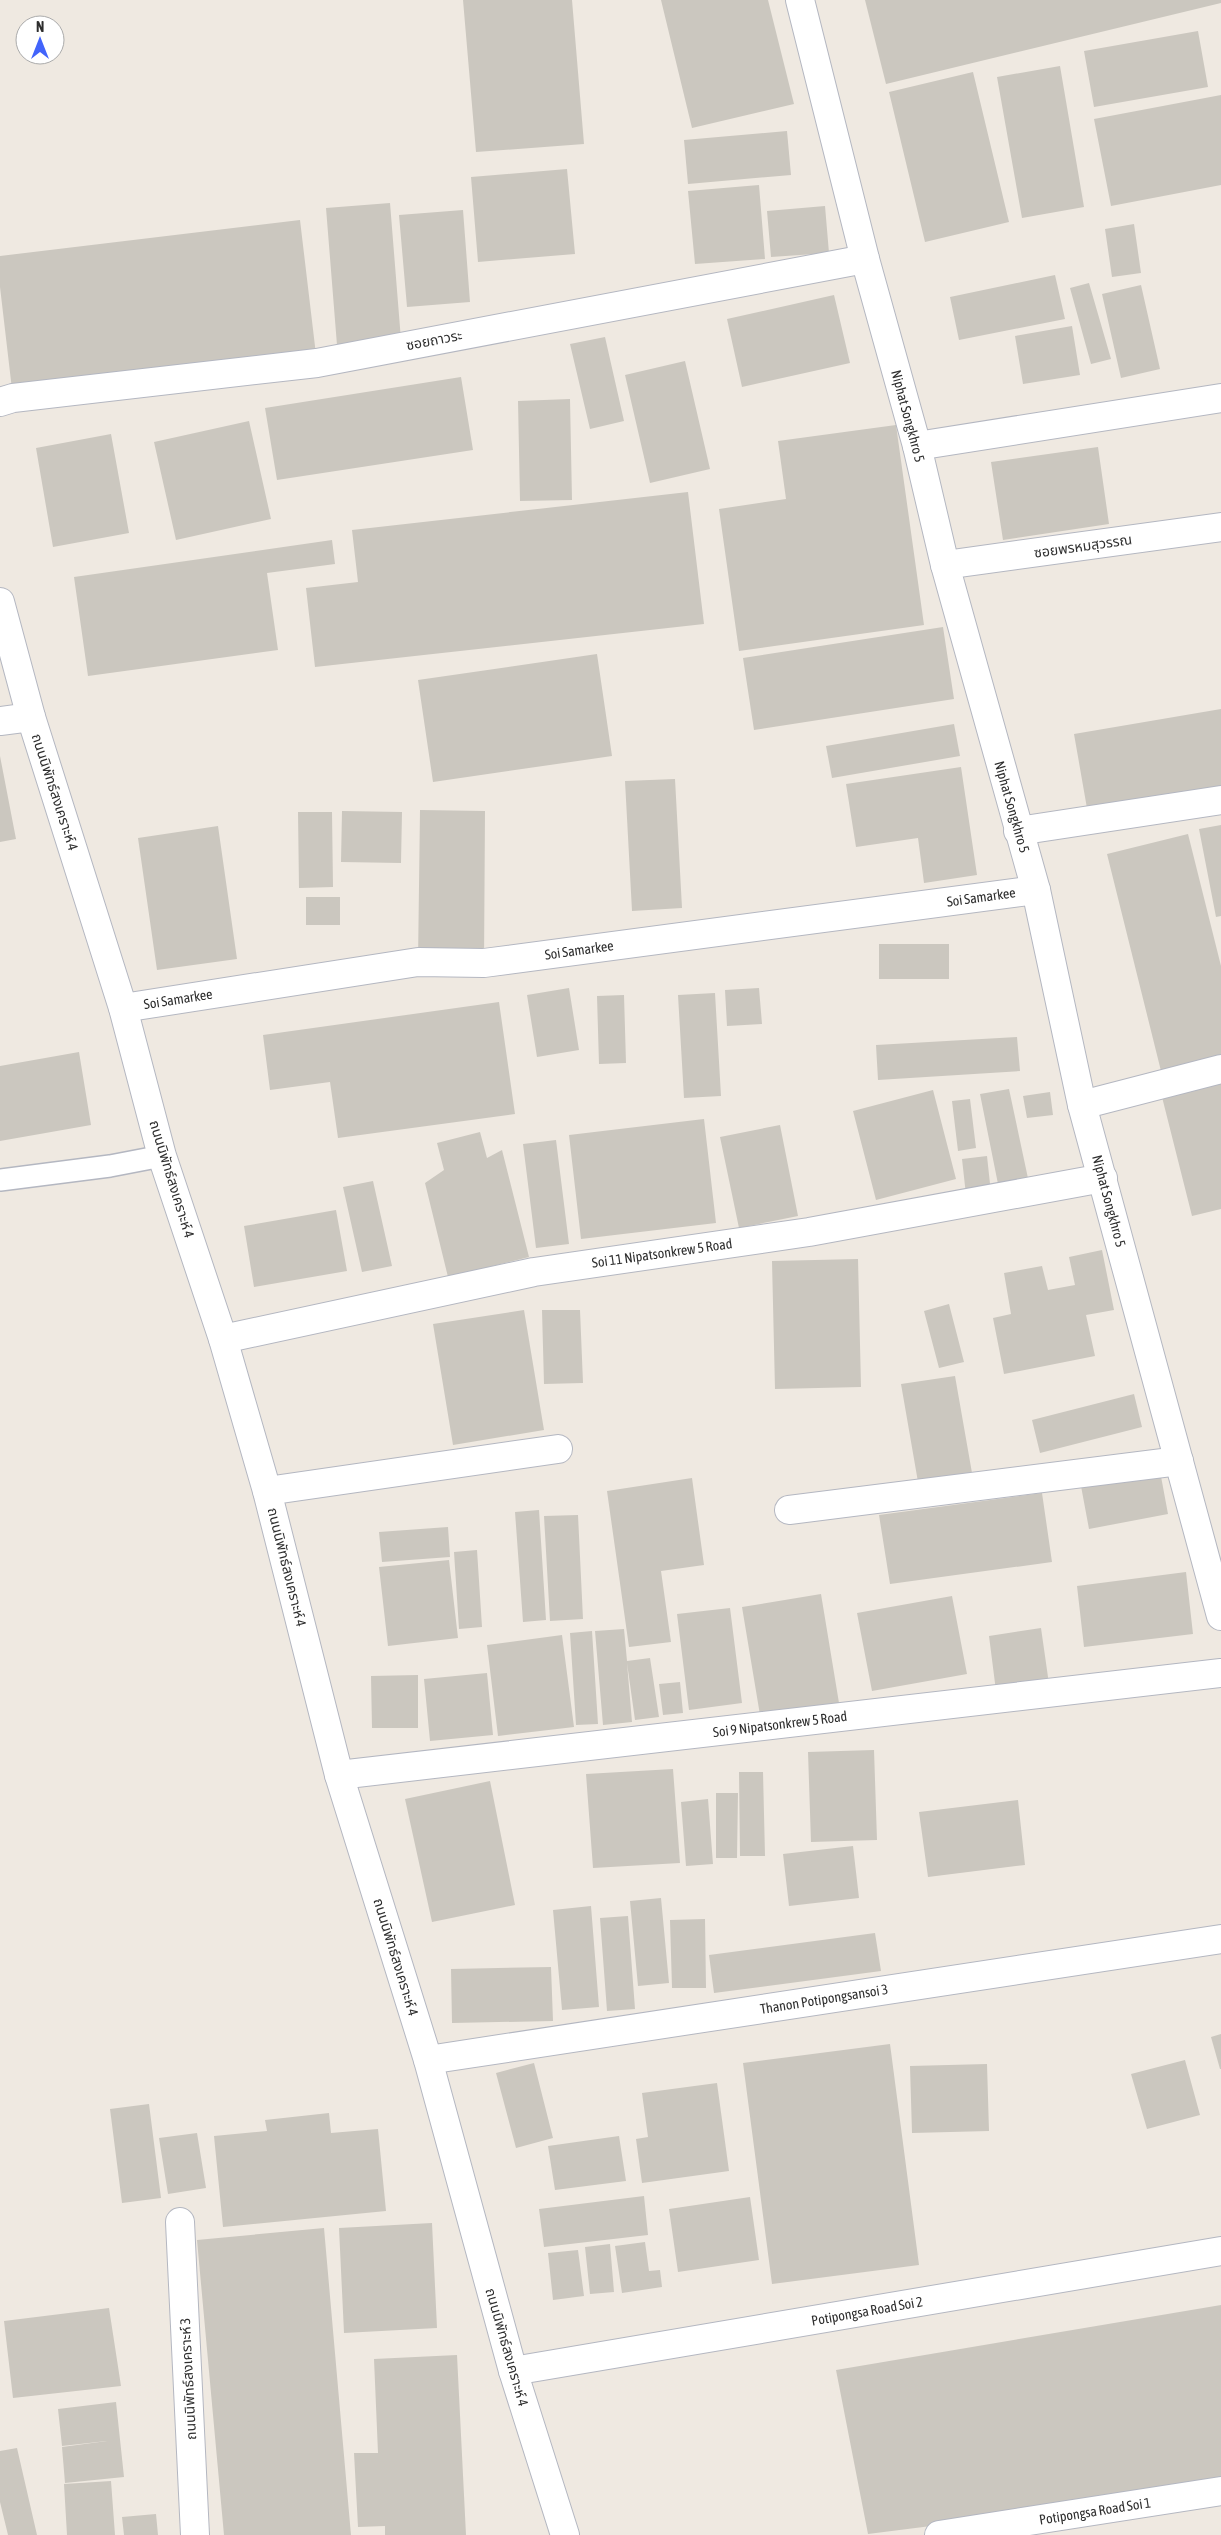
<svg xmlns="http://www.w3.org/2000/svg" width="1221" height="2535" viewBox="0 0 1221 2535" font-family="'Asap Condensed','Noto Sans Thai',sans-serif">
<style>
.building{fill:#cbc7bf}
.lines{fill:none;stroke-linecap:round;stroke-linejoin:round}
.lane-casing{stroke:#b4b7c1;stroke-width:24}
.street-casing{stroke:#b4b7c1;stroke-width:30}
.secondary-casing{stroke:#b4b7c1;stroke-width:30}
.lane{stroke:#fff;stroke-width:21}
.street{stroke:#fff;stroke-width:28}
.secondary{stroke:#fff;stroke-width:28}
.labels{text-anchor:middle;dominant-baseline:central;stroke-width:4;stroke-linejoin:round;paint-order:stroke}
.street-label{font-size:14px;fill:#2e2e2e;stroke:#fff}
</style>
<rect width="100%" height="100%" fill="#efe9e1"/>
<path class="building" d="M 463,0 L 572,0 L 584,144 L 476,152 Z
M 661,0 L 768,0 L 794,104 L 692,128 Z
M 865,0 L 1221,0 L 1221,3 L 886,84 Z
M 1198,31 L 1208,87 L 1094,107 L 1084,51 Z
M 1060,66 L 1084,207 L 1022,218 L 997,77 Z
M 973,72 L 1009,222 L 925,242 L 889,92 Z
M 1221,95 L 1221,185 L 1111,206 L 1094,119 Z
M 787,131 L 791,175 L 688,184 L 684,140 Z
M 567,169 L 575,254 L 478,262 L 471,177 Z
M 759,185 L 765,259 L 695,264 L 688,191 Z
M 390,203 L 401,340 L 337,345 L 326,208 Z
M 825,206 L 829,253 L 771,257 L 767,211 Z
M 463,210 L 470,302 L 407,307 L 399,215 Z
M 300,220 L 317,363 L 13,398 L 0,287 L 0,256 Z
M 1134,224 L 1141,273 L 1112,277 L 1105,229 Z
M 1055,275 L 1065,319 L 959,340 L 950,297 Z
M 1089,283 L 1111,359 L 1091,364 L 1070,288 Z
M 1141,285 L 1160,369 L 1121,378 L 1102,294 Z
M 834,295 L 850,363 L 742,387 L 727,319 Z
M 1072,326 L 1080,375 L 1023,384 L 1015,336 Z
M 605,337 L 624,421 L 590,429 L 570,344 Z
M 685,361 L 710,469 L 650,483 L 625,375 Z
M 461,377 L 473,450 L 277,480 L 265,408 Z
M 570,399 L 572,500 L 520,501 L 518,401 Z
M 249,421 L 271,519 L 176,540 L 154,442 Z
M 896,425 L 924,625 L 739,651 L 719,509 L 786,499 L 778,441 Z
M 111,434 L 129,533 L 53,547 L 36,448 Z
M 1098,447 L 1109,524 L 1003,540 L 991,462 Z
M 688,492 L 704,624 L 315,667 L 306,588 L 358,582 L 352,530 Z
M 332,540 L 335,564 L 267,573 L 278,650 L 88,676 L 74,577 Z
M 943,627 L 954,699 L 754,730 L 743,658 Z
M 597,654 L 612,756 L 433,782 L 418,680 Z
M 1221,709 L 1221,791 L 1088,814 L 1074,734 Z
M 954,724 L 960,756 L 832,778 L 826,746 Z
M 0,756 L 16,839 L 0,842 Z
M 961,767 L 977,875 L 924,883 L 918,838 L 856,847 L 846,784 Z
M 675,779 L 682,908 L 632,911 L 625,781 Z
M 420,810 L 485,811 L 484,963 L 418,962 Z
M 342,811 L 402,812 L 401,863 L 341,862 Z
M 298,812 L 332,812 L 333,887 L 299,888 Z
M 1221,825 L 1221,916 L 1216,917 L 1199,829 Z
M 218,826 L 237,959 L 157,970 L 138,838 Z
M 1188,834 L 1221,966 L 1221,1060 L 1162,1075 L 1107,854 Z
M 306,897 L 340,897 L 340,925 L 306,925 Z
M 879,944 L 949,944 L 949,979 L 879,979 Z
M 569,988 L 579,1050 L 537,1057 L 527,995 Z
M 759,988 L 762,1024 L 727,1026 L 725,990 Z
M 715,993 L 721,1096 L 684,1098 L 678,995 Z
M 624,995 L 626,1063 L 599,1064 L 597,996 Z
M 499,1002 L 515,1114 L 338,1138 L 330,1082 L 270,1090 L 263,1035 Z
M 1017,1037 L 1020,1071 L 878,1080 L 876,1045 Z
M 79,1052 L 91,1125 L 0,1141 L 0,1066 Z
M 1221,1082 L 1221,1209 L 1192,1216 L 1162,1097 Z
M 1009,1089 L 1029,1183 L 999,1189 L 980,1094 Z
M 933,1090 L 956,1179 L 876,1200 L 853,1111 Z
M 1050,1092 L 1053,1115 L 1027,1118 L 1023,1096 Z
M 970,1099 L 976,1148 L 958,1151 L 952,1101 Z
M 704,1119 L 716,1223 L 581,1239 L 569,1135 Z
M 780,1125 L 798,1216 L 739,1228 L 720,1137 Z
M 480,1132 L 487,1158 L 502,1150 L 529,1257 L 448,1277 L 425,1183 L 444,1170 L 437,1143 Z
M 556,1140 L 569,1244 L 536,1248 L 523,1144 Z
M 987,1156 L 991,1193 L 966,1195 L 962,1159 Z
M 373,1181 L 392,1266 L 362,1272 L 343,1187 Z
M 336,1210 L 347,1271 L 254,1287 L 244,1226 Z
M 1102,1250 L 1114,1310 L 1086,1315 L 1095,1356 L 1004,1374 L 993,1318 L 1011,1314 L 1004,1273 L 1042,1266 L 1048,1290 L 1075,1285 L 1069,1257 Z
M 858,1259 L 861,1387 L 775,1389 L 772,1261 Z
M 949,1304 L 964,1362 L 939,1368 L 924,1311 Z
M 524,1310 L 544,1430 L 453,1445 L 433,1324 Z
M 542,1310 L 580,1310 L 583,1383 L 544,1384 Z
M 955,1376 L 972,1473 L 918,1482 L 901,1384 Z
M 1134,1394 L 1142,1427 L 1040,1453 L 1032,1420 Z
M 1160,1471 L 1168,1514 L 1089,1529 L 1081,1486 Z
M 692,1478 L 704,1565 L 661,1571 L 671,1642 L 629,1647 L 607,1491 Z
M 1042,1493 L 1052,1562 L 890,1584 L 879,1515 Z
M 539,1510 L 546,1620 L 523,1622 L 515,1512 Z
M 578,1515 L 583,1619 L 550,1621 L 544,1516 Z
M 448,1527 L 450,1557 L 382,1562 L 379,1532 Z
M 477,1550 L 482,1627 L 459,1629 L 454,1552 Z
M 449,1560 L 458,1638 L 388,1646 L 379,1567 Z
M 1186,1572 L 1193,1634 L 1084,1647 L 1077,1586 Z
M 821,1594 L 839,1703 L 760,1715 L 742,1607 Z
M 952,1596 L 967,1674 L 872,1691 L 857,1613 Z
M 730,1608 L 742,1703 L 689,1710 L 677,1614 Z
M 1041,1628 L 1049,1684 L 996,1691 L 989,1636 Z
M 624,1629 L 627,1661 L 650,1658 L 659,1717 L 635,1720 L 627,1663 L 632,1722 L 603,1725 L 595,1631 Z
M 592,1631 L 598,1724 L 576,1725 L 570,1633 Z
M 562,1635 L 574,1727 L 498,1736 L 487,1645 Z
M 487,1673 L 493,1735 L 430,1741 L 424,1679 Z
M 418,1675 L 418,1728 L 372,1728 L 371,1676 Z
M 680,1682 L 683,1713 L 663,1715 L 659,1684 Z
M 874,1750 L 877,1840 L 811,1842 L 808,1752 Z
M 673,1769 L 680,1863 L 593,1868 L 586,1774 Z
M 739,1772 L 763,1772 L 765,1856 L 740,1856 Z
M 490,1781 L 515,1905 L 432,1922 L 405,1799 Z
M 716,1793 L 738,1793 L 737,1858 L 716,1858 Z
M 708,1799 L 713,1864 L 686,1866 L 681,1802 Z
M 1018,1800 L 1025,1865 L 928,1877 L 919,1812 Z
M 853,1846 L 859,1898 L 789,1906 L 783,1854 Z
M 661,1898 L 669,1983 L 638,1986 L 630,1901 Z
M 591,1906 L 599,2007 L 562,2010 L 553,1910 Z
M 628,1916 L 635,2009 L 607,2011 L 600,1918 Z
M 705,1919 L 706,1988 L 672,1988 L 670,1920 Z
M 875,1933 L 881,1971 L 714,1993 L 709,1955 Z
M 551,1967 L 553,2021 L 452,2023 L 451,1969 Z
M 1221,2034 L 1221,2069 L 1220,2069 L 1211,2037 Z
M 890,2044 L 919,2265 L 772,2284 L 743,2063 Z
M 1185,2060 L 1200,2115 L 1147,2129 L 1131,2074 Z
M 534,2063 L 553,2138 L 516,2148 L 496,2073 Z
M 987,2064 L 989,2131 L 912,2133 L 910,2066 Z
M 717,2083 L 729,2171 L 642,2183 L 636,2139 L 648,2137 L 642,2093 Z
M 149,2104 L 161,2198 L 122,2203 L 110,2109 Z
M 329,2113 L 331,2133 L 378,2129 L 386,2211 L 223,2227 L 214,2136 L 267,2131 L 265,2120 Z
M 197,2133 L 206,2188 L 168,2194 L 159,2138 Z
M 619,2136 L 626,2181 L 555,2190 L 548,2146 Z
M 644,2196 L 648,2235 L 544,2247 L 539,2209 Z
M 750,2197 L 759,2260 L 678,2272 L 669,2209 Z
M 432,2223 L 437,2328 L 344,2333 L 339,2228 Z
M 324,2228 L 351,2535 L 224,2535 L 197,2240 Z
M 645,2242 L 649,2271 L 660,2270 L 662,2287 L 622,2293 L 615,2246 Z
M 610,2244 L 614,2292 L 590,2294 L 585,2247 Z
M 578,2250 L 584,2296 L 553,2300 L 548,2253 Z
M 1221,2305 L 1221,2489 L 868,2534 L 836,2370 Z
M 109,2308 L 121,2386 L 13,2398 L 4,2321 Z
M 457,2355 L 466,2535 L 385,2535 L 385,2526 L 358,2527 L 354,2453 L 378,2453 L 374,2359 Z
M 116,2402 L 124,2477 L 65,2483 L 62,2447 L 107,2441 L 62,2446 L 58,2409 Z
M 17,2448 L 37,2535 L 8,2535 L 0,2502 L 0,2451 Z
M 111,2481 L 115,2535 L 67,2535 L 64,2484 Z
M 156,2514 L 158,2535 L 124,2535 L 122,2517 Z"/>
<g class="lines">
<defs>
<path id="lane" d="M 0,1180 L 110,1166 L 162,1156"/>
<path id="street" d="M 0,402 L 13,398 L 317,363 L 865,259
M 917,446 L 1221,398
M 945,565 L 1221,527
M 0,721 L 31,717
M 1018,831 L 1221,800
M 123,1008 L 418,962 L 484,963 L 1036,890
M 1082,1105 L 1221,1069
M 223,1339 L 534,1272 L 809,1232 L 1103,1178
M 267,1491 L 558,1449
M 789,1510 L 1179,1461
M 339,1775 L 1221,1673
M 428,2060 L 1221,1939
M 513,2371 L 1221,2251
M 939,2535 L 1221,2491"/>
<path id="secondary" d="M 800,0 L 865,259 L 917,446 L 945,565 L 1036,890 L 1082,1105 L 1221,1616
M 0,602 L 31,717 L 123,1008 L 162,1156 L 223,1339 L 267,1491 L 339,1775 L 428,2060 L 513,2371 L 565,2535
M 180,2222 L 195,2535"/>
</defs>
<use href="#lane" class="lane-casing"/>
<use href="#street" class="street-casing"/>
<use href="#secondary" class="secondary-casing"/>
<use href="#lane" class="lane"/>
<use href="#street" class="street"/>
<use href="#secondary" class="secondary"/>
</g>
<g class="labels">
<g class="street-label">
<text transform="translate(434 340) rotate(-11)">ซอยถาวระ</text>
<text transform="translate(908 416) rotate(75)">Niphat Songkhro 5</text>
<text transform="translate(1083 546) rotate(-8)">ซอยพรหมสุวรรณ</text>
<text transform="translate(55 792) rotate(72)">ถนนนิพัทธ์สงเคราะห์ 4</text>
<text transform="translate(1012 807) rotate(74)">Niphat Songkhro 5</text>
<text transform="translate(981 897) rotate(-8)">Soi Samarkee</text>
<text transform="translate(579 950) rotate(-8)">Soi Samarkee</text>
<text transform="translate(178 999) rotate(-9)">Soi Samarkee</text>
<text transform="translate(172 1179) rotate(73)">ถนนนิพัทธ์สงเคราะห์ 4</text>
<text transform="translate(1109 1201) rotate(75)">Niphat Songkhro 5</text>
<text transform="translate(662 1253) rotate(-8)">Soi 11 Nipatsonkrew 5 Road</text>
<text transform="translate(287 1567) rotate(76)">ถนนนิพัทธ์สงเคราะห์ 4</text>
<text transform="translate(780 1724) rotate(-7)">Soi 9 Nipatsonkrew 5 Road</text>
<text transform="translate(396 1957) rotate(73)">ถนนนิพัทธ์สงเคราะห์ 4</text>
<text transform="translate(824 1999) rotate(-9)">Thanon Potipongsansoi 3</text>
<text transform="translate(867 2311) rotate(-10)">Potipongsa Road Soi 2</text>
<text transform="translate(507 2347) rotate(74)">ถนนนิพัทธ์สงเคราะห์ 4</text>
<text transform="translate(188 2379) rotate(-93)">ถนนนิพัทธ์สงเคราะห์ 3</text>
<text transform="translate(1095 2511) rotate(-9)">Potipongsa Road Soi 1</text>
</g>
</g>
<g transform="translate(40 40)"><circle r="24" fill="#ffffff" stroke="#ababab"/>
<path d="M0-4L9 19L0 12L-9 19Z" fill="#4264fb"/>
<text y="-8" font-size="14" font-weight="bold" text-anchor="middle" fill="#2e2e2e">N</text>
</g>
</svg>
